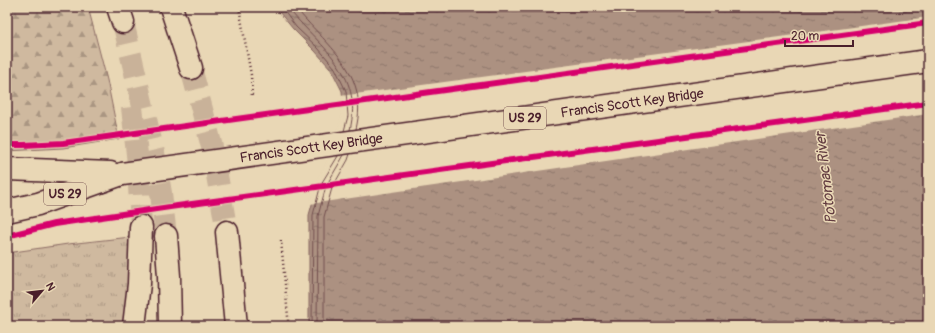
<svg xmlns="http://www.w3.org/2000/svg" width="935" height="333" viewBox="0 0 935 333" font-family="Pangolin,sans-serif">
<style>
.grass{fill:url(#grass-tufts);stroke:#8c6c65}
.forest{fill:url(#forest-firs);stroke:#8c6c65}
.water{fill:url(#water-ripples);stroke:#85635f}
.pier{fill:#e9d7b5}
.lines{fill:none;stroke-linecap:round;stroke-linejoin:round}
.shore{stroke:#714d4d;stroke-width:1}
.motorway-tunnel{stroke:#c9b299;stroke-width:22;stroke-dasharray:22 11;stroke-linecap:butt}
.trunk-casing{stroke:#4a1f2b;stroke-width:25}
.motorway-casing{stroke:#4a1f2b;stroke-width:25}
.path{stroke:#4a1f2b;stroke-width:2.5;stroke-dasharray:1 3;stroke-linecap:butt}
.trunk{stroke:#e9d7b5;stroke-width:22}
.motorway{stroke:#e9d7b5;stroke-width:22}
.trunk-bridge-casing{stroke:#4a1f2b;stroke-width:25;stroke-linecap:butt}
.trunk-bridge{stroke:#e9d7b5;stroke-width:22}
.cycleway-casing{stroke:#e9d7b5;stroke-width:8}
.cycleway{stroke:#d6006c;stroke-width:6}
.labels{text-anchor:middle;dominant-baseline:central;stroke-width:3;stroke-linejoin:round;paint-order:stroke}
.shield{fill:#e9d7b5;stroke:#7a5654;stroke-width:1}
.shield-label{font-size:13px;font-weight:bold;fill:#4a1f2b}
.street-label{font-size:14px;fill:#4a1f2b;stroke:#e9d7b5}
.water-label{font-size:15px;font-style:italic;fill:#623c40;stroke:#e9d7b5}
</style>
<defs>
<pattern id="grass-tufts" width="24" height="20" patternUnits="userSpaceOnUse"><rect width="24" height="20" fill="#cfb99f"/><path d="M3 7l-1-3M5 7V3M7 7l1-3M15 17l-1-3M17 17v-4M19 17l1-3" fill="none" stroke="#aa9682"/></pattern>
<pattern id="forest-firs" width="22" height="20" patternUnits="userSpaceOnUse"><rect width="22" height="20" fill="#cfb99f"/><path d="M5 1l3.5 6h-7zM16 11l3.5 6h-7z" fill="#aa9682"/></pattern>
<pattern id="water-ripples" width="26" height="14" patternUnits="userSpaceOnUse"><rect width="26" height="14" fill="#ac9181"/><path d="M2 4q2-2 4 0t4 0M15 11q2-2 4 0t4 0" fill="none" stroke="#8e766a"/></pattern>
</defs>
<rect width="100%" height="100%" fill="#e9d7b5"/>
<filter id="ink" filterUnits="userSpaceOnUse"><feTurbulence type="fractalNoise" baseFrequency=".025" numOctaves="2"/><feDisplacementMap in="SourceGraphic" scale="8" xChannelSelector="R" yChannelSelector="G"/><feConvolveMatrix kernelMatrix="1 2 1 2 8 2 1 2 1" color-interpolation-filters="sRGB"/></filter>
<g filter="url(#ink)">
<path class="grass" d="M 131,237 L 127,326 L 7,326 L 7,253 L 68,244 Z"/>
<path class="forest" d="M 7,7 L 88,7 L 107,80 L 119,139 L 63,148 L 7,151 Z"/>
<path class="water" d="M 275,7 L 928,7 L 928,326 L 309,326 L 309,215 L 318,183 L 335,153 L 344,116 L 342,91 L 331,69 L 315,51 L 293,29 Z"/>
<path class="pier" d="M 928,17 L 928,114 L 310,204 L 316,182 L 333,152 L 342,116 L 340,96 Z"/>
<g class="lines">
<path class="shore" d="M 281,7 L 296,27 L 318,48 L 335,68 L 346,91 L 348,116 L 344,131
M 287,7 C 319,47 364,71 350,130
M 295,7 C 326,46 370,71 356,129
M 312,326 L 313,215 L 321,184 L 338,156
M 317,326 L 318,216 L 326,186 L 344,155
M 324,326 L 324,217 L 332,188 L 348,160 L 350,154"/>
<path class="motorway-tunnel" d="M 123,22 L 154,153 L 161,193 L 166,236
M 191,68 L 212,147 L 227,232
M 132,107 L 138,164 L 141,227"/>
<defs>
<path id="trunk" d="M 7,169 L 110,173
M 7,211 L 38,204 L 122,174"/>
<path id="motorway" d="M 118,7 L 123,22
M 171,7 L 191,68
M 227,232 L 236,326
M 166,236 L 169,276 L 170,326
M 134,326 L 139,284 L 141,227"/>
</defs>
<use href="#trunk" class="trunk-casing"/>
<use href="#motorway" class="motorway-casing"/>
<path class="path" d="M 239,7 L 251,75 L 252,97
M 281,240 L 288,317 L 288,326"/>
<use href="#trunk" class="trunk"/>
<use href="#motorway" class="motorway"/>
<defs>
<g id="trunk-bridge">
<path id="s1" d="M 122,174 L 928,61"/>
</g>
</defs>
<use href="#trunk-bridge" class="trunk-bridge-casing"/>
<use href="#trunk-bridge" class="trunk-bridge"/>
<defs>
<path id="cycleway" d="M 7,145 L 23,145 L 63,143 L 928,23
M 7,236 L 54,224 L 170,207 L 928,103"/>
</defs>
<use href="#cycleway" class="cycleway-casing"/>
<use href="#cycleway" class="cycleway"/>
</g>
</g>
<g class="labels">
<g class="shield">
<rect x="504" y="107" width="42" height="22" rx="3"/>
<rect x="44" y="183" width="42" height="22" rx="3"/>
</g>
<g class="shield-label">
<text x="525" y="118">US 29</text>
<text x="65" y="194">US 29</text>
</g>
<g class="street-label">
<text stroke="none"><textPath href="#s1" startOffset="515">Francis Scott Key Bridge</textPath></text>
<text stroke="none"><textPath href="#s1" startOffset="191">Francis Scott Key Bridge</textPath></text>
</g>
<g class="water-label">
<text transform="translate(826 178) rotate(-97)">Potomac River</text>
</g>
</g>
<rect width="935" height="333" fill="none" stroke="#e9d7b5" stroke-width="24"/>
<rect x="12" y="12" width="911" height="309" fill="none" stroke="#4a1f2b" stroke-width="1.5" filter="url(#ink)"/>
<g transform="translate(42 291) rotate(62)" stroke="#e9d7b5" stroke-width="3" paint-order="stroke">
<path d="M0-3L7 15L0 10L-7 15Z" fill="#4a1f2b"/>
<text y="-6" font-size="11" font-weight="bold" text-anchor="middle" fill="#4a1f2b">N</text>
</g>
<path d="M785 40v6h68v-6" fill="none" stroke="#4a1f2b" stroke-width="2"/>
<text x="791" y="40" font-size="12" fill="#4a1f2b" stroke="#e9d7b5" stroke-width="3" paint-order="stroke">20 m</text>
</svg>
